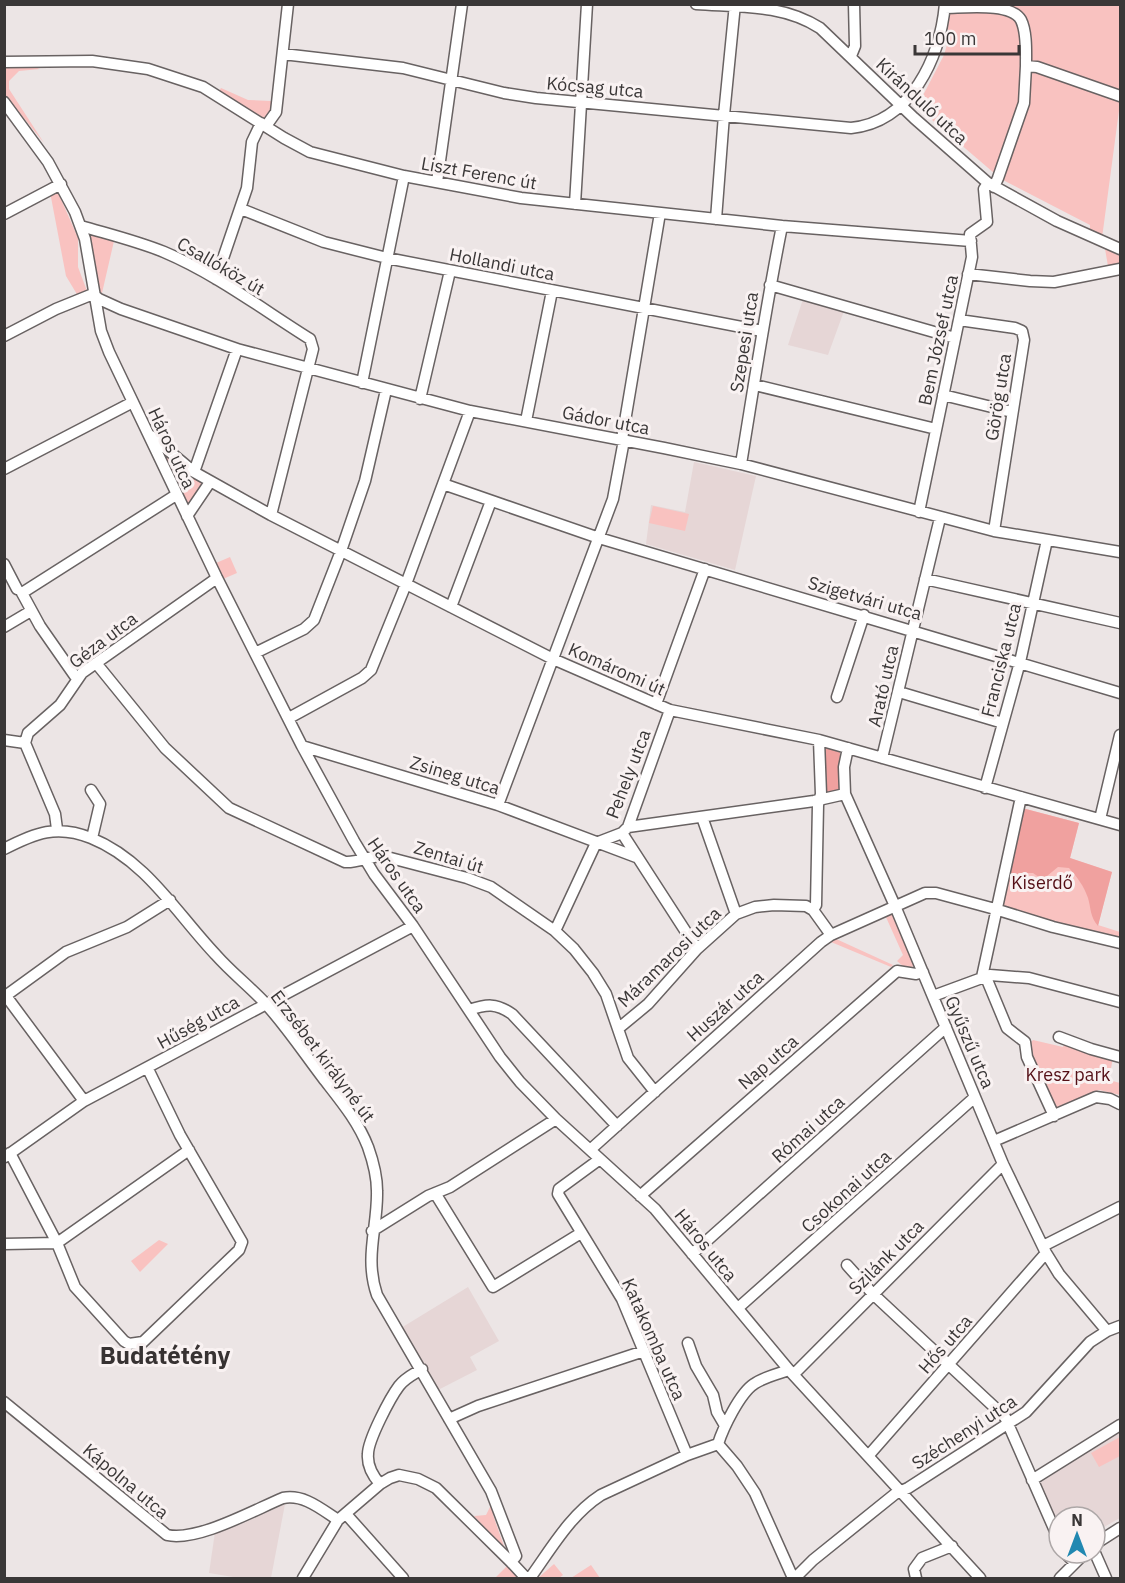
<svg xmlns="http://www.w3.org/2000/svg" width="1125" height="1583" viewBox="0 0 1125 1583" font-family="'IBM Plex Sans',sans-serif">
<style>
.built{fill:#e6d6d6}
.green{fill:#f9c2c0}
.forest{fill:#f0a19f}
.lines{fill:none;stroke-linecap:round;stroke-linejoin:round}
.minor-casing{stroke:#686262;stroke-width:13}
.minor{stroke:#fff;stroke-width:10}
.labels{text-anchor:middle;dominant-baseline:central;stroke-width:6;stroke-linejoin:round;paint-order:stroke}
.street-label{font-size:18px;fill:#3a3737;stroke:#f9f2f2}
.park-label{font-size:18px;fill:#540f16;stroke:#f9f2f2}
.district-label{font-size:24px;font-weight:bold;fill:#373232;stroke:#f9f2f2}
</style>
<rect width="100%" height="100%" fill="#ece5e5"/>
<path class="built" d="M 803,299 L 844,311 L 828,355 L 788,345 Z
M 694,462 L 756,476 L 735,570 L 646,544 L 651,505 L 685,512 Z
M 468,1287 L 499,1341 L 470,1357 L 477,1370 L 438,1390 L 401,1328 Z
M 1120,1431 L 1120,1518 L 1095,1532 L 1095,1517 L 1059,1517 L 1059,1528 L 1040,1483 Z
M 285,1504 L 271,1578 L 239,1578 L 209,1573 L 215,1532 L 239,1525 Z"/>
<path class="green" d="M 949,5 L 1120,5 L 1120,103 L 1102,238 L 1090,233 L 1090,225 L 1001,179 L 924,113 L 918,105 L 944,55 L 951,31 L 947,29 Z
M 4,66 L 32,66 L 40,69 L 19,71 L 9,81 L 9,89 L 44,143 L 5,95 Z
M 221,88 L 248,100 L 271,101 L 271,116 L 263,120 L 219,91 Z
M 57,190 L 78,238 L 78,267 L 87,291 L 78,296 L 66,276 L 50,192 Z
M 93,233 L 114,241 L 102,293 L 99,291 L 89,236 Z
M 1105,249 L 1120,256 L 1120,264 L 1108,266 Z
M 161,451 L 200,480 L 202,488 L 187,508 Z
M 653,506 L 689,514 L 685,531 L 649,523 Z
M 230,557 L 237,573 L 223,579 L 216,563 Z
M 1022,808 L 1079,823 L 1070,858 L 1112,872 L 1098,925 L 1120,932 L 1120,940 L 1001,908 Z
M 892,911 L 915,964 L 911,968 L 904,967 L 897,961 L 903,955 L 885,915 Z
M 834,938 L 893,965 L 891,967 L 831,942 Z
M 1033,1040 L 1063,1047 L 1064,1045 L 1113,1057 L 1109,1080 L 1120,1083 L 1120,1095 L 1099,1090 L 1057,1110 C 1044,1092 1030,1067 1029,1044 Z
M 159,1240 L 168,1244 L 140,1272 L 131,1261 Z
M 1120,1437 L 1120,1456 L 1099,1467 L 1091,1453 Z
M 491,1505 L 497,1514 L 493,1515 L 505,1549 L 474,1516 L 486,1515 Z
M 554,1564 L 563,1575 L 559,1578 L 538,1578 Z
M 591,1565 L 600,1578 L 571,1578 Z
M 507,1566 L 519,1578 L 495,1578 Z"/>
<path class="forest" d="M 825,746 L 839,751 L 840,753 L 841,791 L 825,793 L 821,752 Z
M 1022,808 L 1079,823 L 1070,858 L 1112,872 L 1098,926 C 1090,917 1091,908 1088,898 C 1084,886 1077,877 1069,868 L 1058,867 L 1047,876 L 1040,878 L 1033,873 L 1023,873 L 1017,880 L 1009,882 L 1006,876 Z"/>
<g class="lines">
<defs>
<path id="minor" d="M 696,4 C 740,7 783,4 820,28 L 914,118 L 988,183 L 1057,221 L 1120,249
M 945,8 C 964,8 1011,2 1021,20 C 1027,32 1026,52 1026,66 L 1037,67 L 1120,96
M 283,54 L 403,68 L 504,93 L 536,98 L 851,128 C 911,122 940,58 945,4
M 851,56 L 855,46 L 854,4
M 4,62 L 92,61 L 148,69 L 203,87 L 284,138 L 310,152 L 404,176 L 521,198 L 782,226 L 971,241
M 4,102 L 48,162 L 75,212 L 85,239 L 101,331 L 109,352 L 217,578 L 302,746 L 354,841 L 374,874 L 413,926 L 500,1057 L 520,1082 L 556,1119 L 655,1209 L 789,1370 L 980,1578
M 266,126 L 276,112 L 288,4
M 437,182 L 462,4
M 994,187 L 998,178 L 1024,103 L 1026,66
M 575,204 L 587,4
M 241,209 L 324,242 L 387,258 L 762,331
M 4,214 L 61,184
M 716,219 L 724,115 L 735,4
M 81,226 C 108,234 137,241 164,252 C 216,274 262,309 310,339 L 313,349 L 271,515
M 968,274 L 1030,281 L 1054,282 L 1120,269
M 216,279 L 247,188 L 252,142 L 261,123
M 770,285 L 955,338
M 93,294 L 99,299 L 121,309 L 237,349 L 470,411 L 664,448 L 741,464 L 994,531 L 1120,552
M 959,320 L 1015,328 L 1022,331 L 1024,340 L 994,531
M 4,336 L 56,309 L 93,294
M 362,383 L 404,176
M 755,385 L 936,429
M 943,395 L 1012,412
M 420,399 L 450,271
M 526,421 L 552,291
M 151,436 L 194,472 L 271,515 L 553,659 L 670,710 L 819,740 L 1120,825
M 622,439 L 660,213
M 741,464 C 754,385 766,305 782,226
M 4,469 L 133,402
M 194,472 L 237,349
M 443,484 L 599,538 L 1120,693
M 919,512 L 972,257 L 970,234 L 987,222 L 984,189 L 988,183
M 187,516 L 210,482
M 4,564 L 17,589
M 925,579 L 1120,623
M 451,607 L 491,501
M 4,627 L 31,611
M 255,653 L 304,629 L 314,620 L 341,551 L 365,481 L 386,390
M 96,663 L 165,748 L 229,808 L 345,862 C 358,863 369,856 383,856 L 467,878 L 491,887 L 555,931 L 574,949 L 593,973 L 606,994 L 628,1058 L 655,1092
M 77,679 L 40,626 L 22,593 L 176,495
M 899,692 L 1003,723
M 837,697 L 864,615
M 656,704 L 705,569
M 289,718 L 362,678 L 371,670 L 406,584 L 470,411
M 4,740 L 25,743
M 819,740 L 821,794 L 818,805 L 816,905 L 813,910 L 831,935
M 25,743 L 28,733 L 60,705 L 82,673 L 217,578
M 25,743 L 55,814 L 57,829
M 302,746 L 498,805 L 636,857
M 848,748 L 844,767 L 845,794 L 895,906 L 1003,1164 L 1046,1253 L 1059,1274 L 1107,1331
M 882,758 L 940,518
M 985,788 L 1020,662 L 1047,540
M 91,790 L 100,804 L 92,838
M 498,805 L 613,499 L 624,440
M 702,817 L 736,914
M 1100,819 L 1120,735
M 628,827 L 814,801 L 845,794
M 622,833 L 697,949
M 4,849 C 35,833 57,824 91,838 C 146,860 177,914 216,955 C 231,972 249,986 265,1003 C 286,1026 304,1053 323,1078 C 340,1100 358,1121 368,1147 C 373,1161 377,1176 377,1191 C 378,1227 364,1257 377,1295 L 491,1491 L 516,1556 L 511,1562
M 555,931 L 596,843 L 622,833 L 628,827 L 670,710
M 985,975 L 1007,1028 L 1025,1042 L 1027,1057 L 1054,1116
M 982,977 L 1021,797
M 6,996 L 84,1101
M 933,996 L 990,975 L 1029,978 L 1120,1002
M 4,997 L 66,952 L 127,927 L 170,900
M 469,1010 C 487,1004 496,1003 512,1014 L 617,1126
M 619,1028 L 648,1004 L 697,949 L 736,914 L 755,907 L 774,905 L 806,906 L 813,910
M 1059,1037 L 1091,1049 L 1120,1057
M 994,1141 L 1096,1097 L 1110,1099 L 1120,1104
M 590,1150 L 821,942 L 831,935 L 925,893 L 936,893 L 995,909 L 1053,927 L 1120,943
M 10,1153 L 57,1243 L 75,1287 L 124,1341 L 129,1344 L 143,1342 L 239,1250 L 242,1242 L 180,1135 L 148,1069
M 5,1157 L 84,1101 L 413,926
M 600,1159 L 559,1189 L 558,1194 L 622,1299 L 687,1455
M 435,1193 L 493,1287 L 581,1233
M 640,1196 L 897,971 L 916,974 L 923,972
M 372,1231 L 428,1196 L 450,1187 L 556,1119
M 4,1244 L 57,1243 L 189,1150
M 1043,1246 L 1120,1207
M 692,1254 L 946,1027
M 847,1265 L 873,1294 L 1005,1417 L 1059,1540
M 738,1308 L 975,1097
M 688,1343 L 696,1366 L 713,1395 L 717,1412 L 724,1424
M 794,1374 L 1003,1164
M 4,1402 L 167,1535 C 197,1542 254,1510 283,1498 C 304,1494 321,1509 338,1520
M 449,1419 L 478,1406 L 644,1351
M 718,1444 L 737,1466 L 755,1493 L 793,1578
M 718,1444 C 723,1428 740,1393 754,1384 C 764,1377 777,1374 789,1370
M 869,1455 L 1046,1253
M 1032,1480 L 1120,1425
M 380,1484 C 373,1476 367,1465 368,1454 C 368,1440 390,1398 399,1386 C 405,1378 414,1374 422,1369
M 346,1514 L 403,1578
M 1095,1544 L 1120,1528
M 1065,1553 L 1075,1563
M 1095,1553 L 1106,1578
M 303,1578 L 338,1520 L 380,1484 L 390,1478 L 399,1475 L 418,1479 L 436,1488 L 511,1562 L 526,1578
M 530,1578 C 551,1549 570,1515 601,1495 L 687,1455 L 718,1444
M 795,1578 L 813,1560 L 895,1494 L 908,1488 L 1026,1412 L 1090,1342 L 1107,1331 L 1120,1326
M 916,1578 L 914,1569 L 922,1558 L 952,1546
M 1060,1578 L 1085,1553"/>
</defs>
<use href="#minor" class="minor-casing"/>
<use href="#minor" class="minor"/>
</g>
<g class="labels">
<g class="street-label">
<text transform="translate(595 87) rotate(5)">Kócsag utca</text>
<text transform="translate(922 101) rotate(43)">Kiránduló utca</text>
<text transform="translate(479 173) rotate(10)">Liszt Ferenc út</text>
<text transform="translate(502 264) rotate(11)">Hollandi utca</text>
<text transform="translate(221 266) rotate(30)">Csallóköz út</text>
<text transform="translate(938 340) rotate(-78)">Bem József utca</text>
<text transform="translate(744 342) rotate(-81)">Szepesi utca</text>
<text transform="translate(998 397) rotate(-81)">Görög utca</text>
<text transform="translate(606 420) rotate(11)">Gádor utca</text>
<text transform="translate(172 448) rotate(65)">Háros utca</text>
<text transform="translate(865 598) rotate(16)">Szigetvári utca</text>
<text transform="translate(103 640) rotate(-37)">Géza utca</text>
<text transform="translate(1001 660) rotate(-76)">Franciska utca</text>
<text transform="translate(617 669) rotate(24)">Komáromi út</text>
<text transform="translate(883 686) rotate(-77)">Arató utca</text>
<text transform="translate(628 774) rotate(-69)">Pehely utca</text>
<text transform="translate(455 775) rotate(17)">Zsineg utca</text>
<text transform="translate(449 857) rotate(17)">Zentai út</text>
<text transform="translate(397 875) rotate(55)">Háros utca</text>
<text transform="translate(669 957) rotate(-44)">Máramarosi utca</text>
<text transform="translate(725 1006) rotate(-42)">Huszár utca</text>
<text transform="translate(198 1022) rotate(-29)">Hűség utca</text>
<text transform="translate(970 1042) rotate(67)">Gyűszű utca</text>
<text transform="translate(323 1056) rotate(53)">Erzsébet királyné út</text>
<text transform="translate(768 1062) rotate(-41)">Nap utca</text>
<text transform="translate(808 1129) rotate(-42)">Római utca</text>
<text transform="translate(846 1191) rotate(-42)">Csokonai utca</text>
<text transform="translate(706 1245) rotate(51)">Háros utca</text>
<text transform="translate(886 1257) rotate(-45)">Szilánk utca</text>
<text transform="translate(654 1339) rotate(66)">Katakomba utca</text>
<text transform="translate(945 1344) rotate(-49)">Hős utca</text>
<text transform="translate(964 1432) rotate(-33)">Széchenyi utca</text>
<text transform="translate(126 1481) rotate(40)">Kápolna utca</text>
</g>
<g class="park-label">
<text x="1042" y="882">Kiserdő</text>
<text x="1068" y="1074">Kresz park</text>
</g>
<g class="district-label">
<text x="165" y="1355">Budatétény</text>
</g>
</g>
<rect width="1125" height="1583" fill="none" stroke="#3a3737" stroke-width="12"/>
<g transform="translate(1077 1535)"><circle r="28" fill="#f9f2f2" stroke="#ada7a7" stroke-width="1.5"/>
<path d="M0-4.5L10 22L0 15L-10 22Z" fill="#2188b1"/>
<text y="-9" font-size="16" font-weight="bold" text-anchor="middle" fill="#3a3737">N</text>
</g>
<path d="M915 45v9h104v-9" fill="none" stroke="#3a3737" stroke-width="3"/>
<text x="924" y="45" font-size="18" fill="#3a3737" stroke="#f9f2f2" stroke-width="4.5" paint-order="stroke">100 m</text>
</svg>
